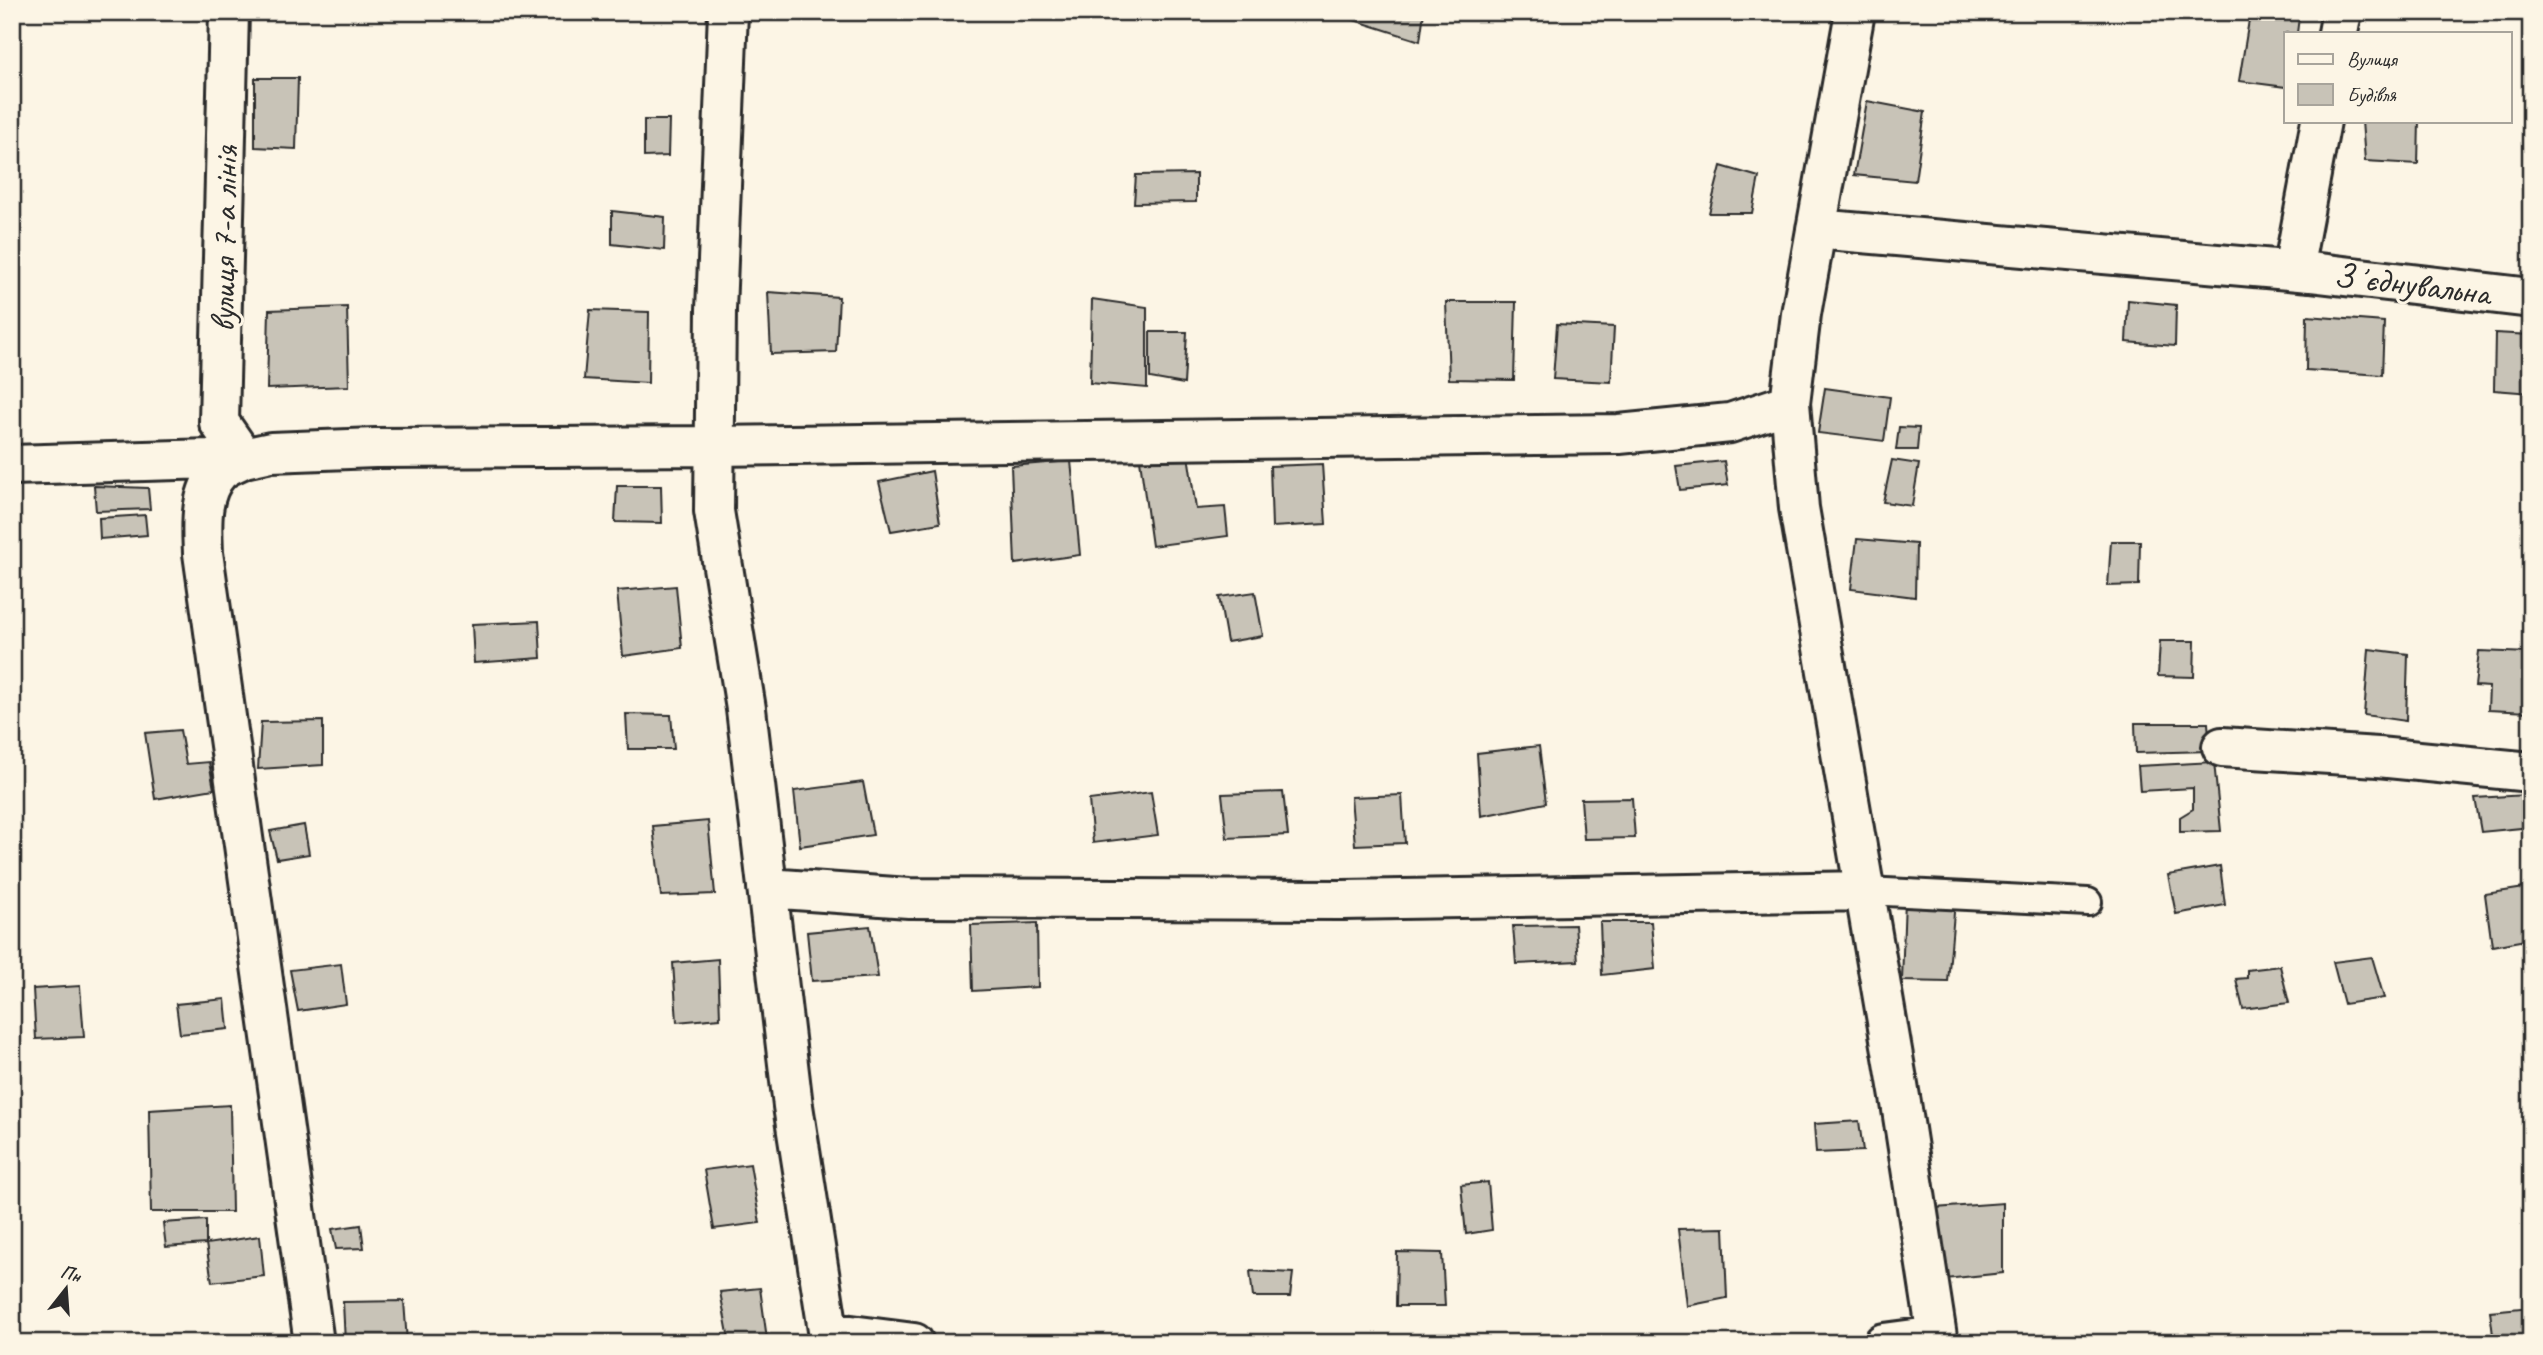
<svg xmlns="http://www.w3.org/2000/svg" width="2543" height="1355" viewBox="0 0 2543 1355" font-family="Caveat,sans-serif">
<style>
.building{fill:#c8c3b7;stroke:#2b2b2b;stroke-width:2}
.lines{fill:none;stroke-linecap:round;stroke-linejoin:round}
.service-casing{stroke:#2b2b2b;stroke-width:32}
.minor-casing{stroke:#2b2b2b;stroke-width:44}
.service{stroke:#fcf5e5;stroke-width:26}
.minor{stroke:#fcf5e5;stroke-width:38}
.labels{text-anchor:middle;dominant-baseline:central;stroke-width:6;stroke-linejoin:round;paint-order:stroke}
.street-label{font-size:35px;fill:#2b2b2b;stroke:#fcf5e5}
</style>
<rect width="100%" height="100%" fill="#fcf5e5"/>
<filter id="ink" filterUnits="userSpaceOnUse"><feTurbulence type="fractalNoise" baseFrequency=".0143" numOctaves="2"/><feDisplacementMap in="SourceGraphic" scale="14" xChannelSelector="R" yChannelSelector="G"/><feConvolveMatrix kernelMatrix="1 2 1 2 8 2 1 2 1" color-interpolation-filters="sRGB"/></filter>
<g filter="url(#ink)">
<path class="building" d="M 1335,12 L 1424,12 L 1420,41 L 1335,14 Z
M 2250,14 L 2299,17 L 2297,33 L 2286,33 L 2286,87 L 2239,81 Z
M 255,78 L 298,78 L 296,149 L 255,147 Z
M 1867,101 L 1925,112 L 1915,181 L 1854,175 Z
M 644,120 L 669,120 L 668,156 L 644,157 Z
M 2362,121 L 2419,121 L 2418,164 L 2365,161 Z
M 1721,166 L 1759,177 L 1752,213 L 1709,213 Z
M 1196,174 L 1196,202 L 1134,203 L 1136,175 Z
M 612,211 L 665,217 L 664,250 L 612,244 Z
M 768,292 L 839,297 L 836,352 L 771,354 Z
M 1092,299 L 1147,307 L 1147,388 L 1090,383 Z
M 2128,300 L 2176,305 L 2175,346 L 2126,342 Z
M 1446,302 L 1516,302 L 1514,380 L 1449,379 Z
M 347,307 L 349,386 L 267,389 L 269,310 Z
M 590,310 L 649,312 L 648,383 L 584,379 Z
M 2307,316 L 2384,322 L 2382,375 L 2306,370 Z
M 1557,324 L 1614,327 L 1611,382 L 1553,379 Z
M 1150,332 L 1187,332 L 1184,384 L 1150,378 Z
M 2495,333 L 2531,335 L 2531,393 L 2494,390 Z
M 1825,388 L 1890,397 L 1884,441 L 1818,433 Z
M 1899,427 L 1919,428 L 1917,450 L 1896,450 Z
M 1187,448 L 1196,509 L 1225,507 L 1228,536 L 1152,546 L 1139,453 Z
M 1892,460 L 1919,464 L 1912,506 L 1883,502 Z
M 1071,461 L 1080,555 L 1015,564 L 1011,466 Z
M 1724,461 L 1728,485 L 1680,490 L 1676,466 Z
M 1322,464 L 1326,524 L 1272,527 L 1270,466 Z
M 932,471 L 940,523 L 891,531 L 879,482 Z
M 94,486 L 148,488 L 150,509 L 96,511 Z
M 617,486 L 661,486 L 662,523 L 615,522 Z
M 145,515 L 147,535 L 100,539 L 99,518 Z
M 1857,539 L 1916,544 L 1915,597 L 1851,589 Z
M 2111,541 L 2140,541 L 2139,585 L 2108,586 Z
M 676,586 L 682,648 L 623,656 L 617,591 Z
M 1255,592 L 1263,636 L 1227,642 L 1219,597 Z
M 539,621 L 541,658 L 474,663 L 472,624 Z
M 2160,641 L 2195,641 L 2194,677 L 2158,676 Z
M 2369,649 L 2408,654 L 2406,721 L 2364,715 Z
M 2479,651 L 2530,653 L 2529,712 L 2488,710 L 2489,687 L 2475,686 Z
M 626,714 L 671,715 L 674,749 L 628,749 Z
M 323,721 L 323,765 L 258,769 L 261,722 Z
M 2135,723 L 2208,723 L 2210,751 L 2136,753 Z
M 180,730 L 186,764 L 209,762 L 214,789 L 155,799 L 145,733 Z
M 1539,746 L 1546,803 L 1481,816 L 1477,753 Z
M 2214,762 L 2221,831 L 2180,832 L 2180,817 L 2193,809 L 2193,788 L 2140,791 L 2138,766 Z
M 863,782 L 873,835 L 800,846 L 794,791 Z
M 1151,792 L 1158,835 L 1093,843 L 1089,800 Z
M 1283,792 L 1288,835 L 1227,838 L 1222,794 Z
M 1402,795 L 1405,843 L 1355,845 L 1351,797 Z
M 2526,795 L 2531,827 L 2481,832 L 2475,798 Z
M 1632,798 L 1635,838 L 1584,839 L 1581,799 Z
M 708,821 L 715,894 L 661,896 L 653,826 Z
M 304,825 L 309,854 L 277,859 L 270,831 Z
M 2220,866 L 2225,905 L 2176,914 L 2168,875 Z
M 2531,887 L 2531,939 L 2492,946 L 2485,894 Z
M 1905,899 L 1955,901 L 1948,982 L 1902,981 Z
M 1600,922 L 1651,922 L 1655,969 L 1602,975 Z
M 1037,923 L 1038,987 L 973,991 L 971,925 Z
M 1575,925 L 1578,961 L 1516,964 L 1513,926 Z
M 870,926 L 878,977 L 812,981 L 807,932 Z
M 2372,957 L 2384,998 L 2344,1004 L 2333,962 Z
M 718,959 L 720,1018 L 677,1022 L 673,963 Z
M 341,964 L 346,1004 L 298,1011 L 290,970 Z
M 2280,966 L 2289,1003 L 2243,1009 L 2236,979 L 2247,978 L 2247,970 Z
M 80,986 L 84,1037 L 36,1039 L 33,989 Z
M 225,999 L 228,1029 L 180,1034 L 176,1004 Z
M 230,1105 L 232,1212 L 151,1212 L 149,1110 Z
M 1859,1121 L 1863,1151 L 1816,1153 L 1814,1124 Z
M 750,1164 L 760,1223 L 714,1229 L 704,1170 Z
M 1488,1182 L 1492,1230 L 1466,1234 L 1461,1185 Z
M 2003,1203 L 2003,1273 L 1936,1280 L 1935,1208 Z
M 206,1220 L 206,1244 L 166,1247 L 163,1223 Z
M 361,1225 L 364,1248 L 336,1249 L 332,1229 Z
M 1724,1228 L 1727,1298 L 1687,1306 L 1678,1229 Z
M 260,1236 L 264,1276 L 212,1282 L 206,1244 Z
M 1397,1252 L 1442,1253 L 1445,1306 L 1396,1306 Z
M 1250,1271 L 1293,1273 L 1290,1297 L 1253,1297 Z
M 760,1288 L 767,1339 L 729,1339 L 720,1292 Z
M 404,1301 L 407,1342 L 345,1343 L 343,1302 Z
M 2531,1307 L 2531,1343 L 2494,1343 L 2490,1311 Z"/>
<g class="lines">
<defs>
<path id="service" d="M 1866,891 L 2088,902"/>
<path id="minor" d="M 229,12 L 219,422 L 244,458
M 728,12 L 716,310 L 714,511 L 746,709 L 793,1106 L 830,1343
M 1855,12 L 1801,314 L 1790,403 L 1799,508 L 1901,1103 L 1938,1343
M 2338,33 L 2342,12
M 1816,229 L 2310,272 L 2531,298
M 2293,270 L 2321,121
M 244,458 C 236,462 225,466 219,472 C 199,494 202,526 203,553 L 314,1343
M 12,465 L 244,458 L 271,452 L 375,448 L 713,446 L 1619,434 L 1730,423 L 1790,403
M 2222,747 L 2378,757 L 2531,772
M 767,888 L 909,898 L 1343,900 L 1866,891
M 828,1332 L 914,1343
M 1884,1343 L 1937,1336"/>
</defs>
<use href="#service" class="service-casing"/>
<use href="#minor" class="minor-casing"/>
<use href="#service" class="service"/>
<use href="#minor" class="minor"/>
</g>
</g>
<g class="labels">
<g class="street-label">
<text transform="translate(224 239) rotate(-89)">вулиця 7-а лінія</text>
<text transform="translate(2412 284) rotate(7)">Зʼєднувальна</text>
</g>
</g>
<rect width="2543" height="1355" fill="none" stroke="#fcf5e5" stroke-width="42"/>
<rect x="21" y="21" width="2501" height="1313" fill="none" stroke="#2b2b2b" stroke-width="2.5" filter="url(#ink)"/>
<rect x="2284" y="32" width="228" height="91" fill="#fcf5e5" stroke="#a8a49b" stroke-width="2"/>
<rect x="2298" y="54" width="35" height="10" fill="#fcf5e5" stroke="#a8a49b" stroke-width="2"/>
<text x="2347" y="66" font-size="21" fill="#2b2b2b">Вулиця</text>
<rect x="2298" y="84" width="35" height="21" fill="#c8c3b7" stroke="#a8a49b" stroke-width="2"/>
<text x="2347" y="102" font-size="21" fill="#2b2b2b">Будівля</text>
<g transform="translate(66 1289) rotate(17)" stroke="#fcf5e5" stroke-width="5" paint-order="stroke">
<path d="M0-5L12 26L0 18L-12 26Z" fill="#2b2b2b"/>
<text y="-10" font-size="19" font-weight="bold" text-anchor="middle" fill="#2b2b2b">Пн</text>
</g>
</svg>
